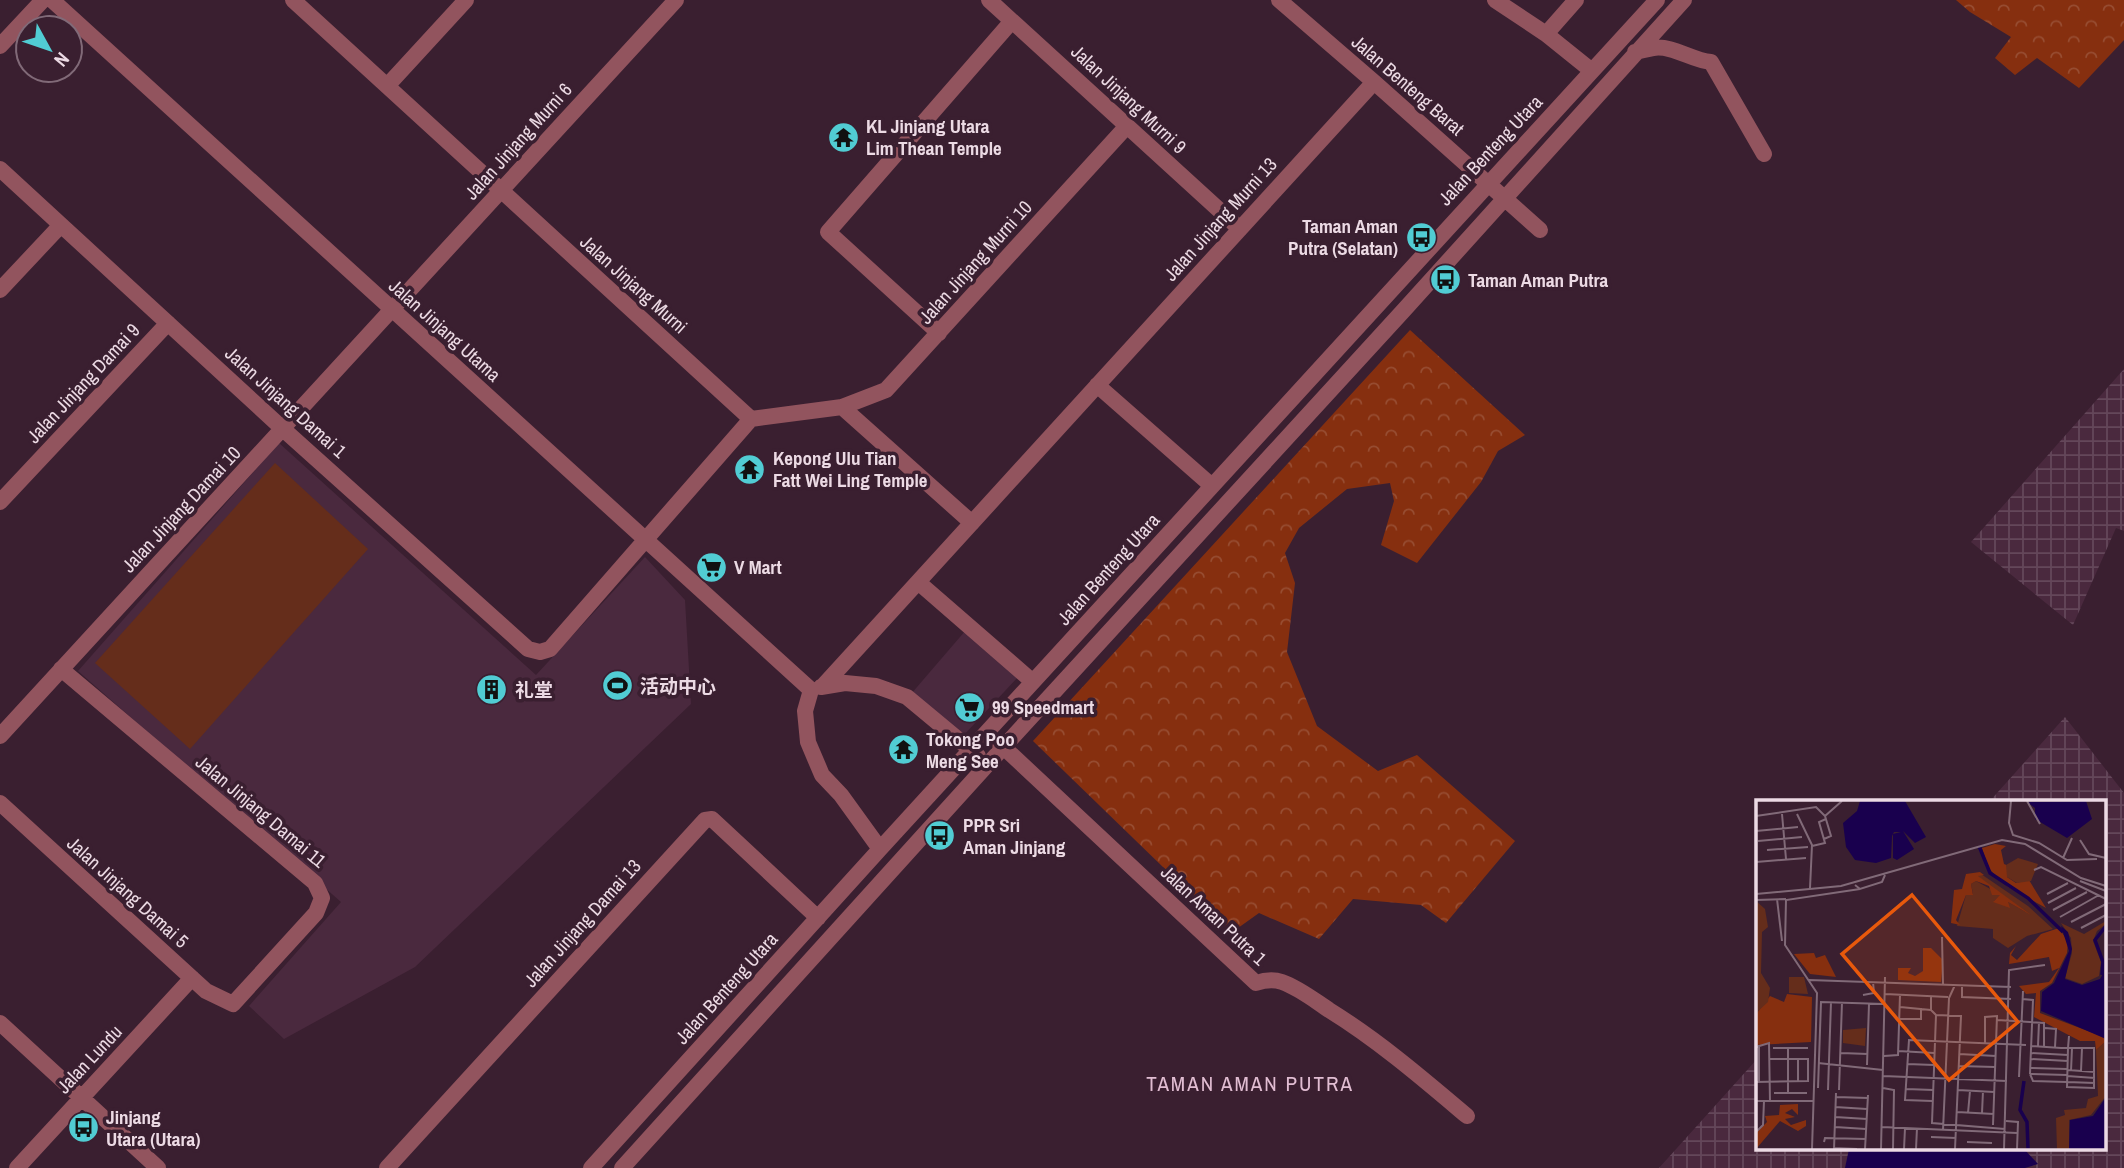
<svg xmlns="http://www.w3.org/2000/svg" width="2124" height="1168" viewBox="0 0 2124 1168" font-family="'Archivo Narrow','Noto Sans SC',sans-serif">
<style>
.built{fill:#4a293e}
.industrial{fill:url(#industrial-grid)}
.green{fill:#652d1b}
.forest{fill:url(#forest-crowns)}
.water{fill:#19004e}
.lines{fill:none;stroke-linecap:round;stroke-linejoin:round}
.street{stroke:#92545e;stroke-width:16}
.labels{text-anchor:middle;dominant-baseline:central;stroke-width:7;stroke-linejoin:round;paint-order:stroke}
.street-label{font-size:19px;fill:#ecdae4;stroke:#3a1f30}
.poi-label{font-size:19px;font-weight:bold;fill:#ecdae4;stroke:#3a1f30;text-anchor:start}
.neighbourhood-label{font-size:21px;letter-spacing:2px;fill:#e1bdd2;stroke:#3a1f30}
.inset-river{fill:none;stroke:#19004e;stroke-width:3.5}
.inset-road{fill:none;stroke:#816a78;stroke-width:2}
.view{fill:#e8590c;fill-opacity:0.15;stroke:#e8590c;stroke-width:3.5}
.inset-edge{fill:none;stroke:#ecdae4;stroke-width:3.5}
</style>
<defs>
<pattern id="industrial-grid" width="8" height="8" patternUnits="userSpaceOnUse" patternTransform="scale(1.75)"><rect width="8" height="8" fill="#4a293e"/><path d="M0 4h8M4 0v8" fill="none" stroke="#64475a"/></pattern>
<pattern id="forest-crowns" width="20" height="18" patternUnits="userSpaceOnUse" patternTransform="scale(1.75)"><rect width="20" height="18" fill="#862f0f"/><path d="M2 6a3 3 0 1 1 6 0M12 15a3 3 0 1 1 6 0" fill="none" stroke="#974d32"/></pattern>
</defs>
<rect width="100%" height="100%" fill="#3a1f30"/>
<path class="built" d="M 279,443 L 536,675 L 645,557 L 685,600 L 691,704 L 415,967 L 284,1039 L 249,1006 L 341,902 L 78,671 Z
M 966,630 L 1019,676 L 963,736 L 911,694 Z"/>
<path class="industrial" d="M 2124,369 L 2124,531 L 2116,528 L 2073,625 L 1971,542 Z
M 2065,717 L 2124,793 L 2124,1168 L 1659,1168 L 1758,1058 L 1758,1149 L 2105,1149 L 2105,802 L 1989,802 Z"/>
<path class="green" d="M 275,463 L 368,549 L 190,749 L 95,663 Z"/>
<path class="forest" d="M 1956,0 L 2124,0 L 2124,40 L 2079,88 L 2037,58 L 2015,75 L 1995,58 L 2011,37 L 1970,12 Z
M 1410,330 L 1525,435 L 1498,451 L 1481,482 L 1417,563 L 1381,545 L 1394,501 L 1390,483 L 1347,489 L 1299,528 L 1285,553 L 1295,583 L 1287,652 L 1317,726 L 1378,771 L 1417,755 L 1515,841 L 1446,923 L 1421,905 L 1353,899 L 1319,939 L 1259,913 L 1231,933 L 1033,741 Z"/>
<path class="water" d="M 1849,1149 L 2024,1149 L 2038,1164 L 2025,1168 L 1845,1168 Z"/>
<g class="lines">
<path class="street" d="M 52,0 L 811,690
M 293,0 L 751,419 L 842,407 L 972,523
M 989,0 L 1240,229
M 1279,0 L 1374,82 L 1540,230
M 1495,0 L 1546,34 L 1592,71
M 1546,34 L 1576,0
M 0,46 L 43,0
M 1635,52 C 1641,51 1647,49 1653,48 C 1673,45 1691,60 1711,62 L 1764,154
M 387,86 L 466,0
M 0,169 L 283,429 L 528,649 L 540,652 L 550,649 L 751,419
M 0,290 L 61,225
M 939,333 L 828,232 L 1012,21
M 1097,385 L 1212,486
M 842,407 L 886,390 L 1127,126
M 0,502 L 168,323
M 918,582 L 1033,682
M 823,686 L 1374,82
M 821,687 L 845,683 L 876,686 L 907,697 L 978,756
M 811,690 L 805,711 L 808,742 L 822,775 L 841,795 L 880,849
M 0,736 L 676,0
M 997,741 L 1256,983 C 1265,980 1273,979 1282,982 C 1299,988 1314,1000 1329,1010 C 1379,1041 1422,1078 1467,1116
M 0,803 L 206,991 L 233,1004 L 316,913 L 322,898 L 315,883 L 61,669
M 0,1023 L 158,1168
M 17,1168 L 192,978
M 387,1168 L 705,820 L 712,819 L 818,918
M 591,1168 L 880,849 L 1657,0
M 622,1168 L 988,764 L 1404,310 L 1684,0"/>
</g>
<defs>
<symbol id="temple-disc" viewBox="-11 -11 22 22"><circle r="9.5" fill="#51ccd3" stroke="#3a1f30"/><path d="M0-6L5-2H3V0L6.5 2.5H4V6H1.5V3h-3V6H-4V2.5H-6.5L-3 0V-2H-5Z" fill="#111"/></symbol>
<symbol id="bus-disc" viewBox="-11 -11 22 22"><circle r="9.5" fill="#51ccd3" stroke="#3a1f30"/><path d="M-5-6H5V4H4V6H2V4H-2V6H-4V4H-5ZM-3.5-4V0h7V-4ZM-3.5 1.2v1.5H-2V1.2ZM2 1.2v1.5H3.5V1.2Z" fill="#111"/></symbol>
<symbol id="supermarket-disc" viewBox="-11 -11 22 22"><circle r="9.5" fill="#51ccd3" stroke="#3a1f30"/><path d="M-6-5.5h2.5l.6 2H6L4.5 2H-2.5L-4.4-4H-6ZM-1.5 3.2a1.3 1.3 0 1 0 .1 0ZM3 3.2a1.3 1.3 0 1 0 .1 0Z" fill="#111"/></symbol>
<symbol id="stadium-disc" viewBox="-11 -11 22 22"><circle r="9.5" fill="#51ccd3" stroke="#3a1f30"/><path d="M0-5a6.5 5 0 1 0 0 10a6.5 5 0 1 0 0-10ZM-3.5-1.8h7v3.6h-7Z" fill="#111"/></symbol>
<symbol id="building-disc" viewBox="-11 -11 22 22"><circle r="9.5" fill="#51ccd3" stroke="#3a1f30"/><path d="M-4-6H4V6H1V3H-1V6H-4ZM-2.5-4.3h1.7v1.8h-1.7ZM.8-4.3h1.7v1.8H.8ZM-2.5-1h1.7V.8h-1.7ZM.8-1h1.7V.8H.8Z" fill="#111"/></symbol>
</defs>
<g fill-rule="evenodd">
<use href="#temple-disc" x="826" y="120" width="35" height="35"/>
<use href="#bus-disc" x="1404" y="220" width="35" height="35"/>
<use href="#bus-disc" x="1428" y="262" width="35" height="35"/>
<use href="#temple-disc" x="732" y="452" width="35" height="35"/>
<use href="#supermarket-disc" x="694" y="550" width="35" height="35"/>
<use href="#stadium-disc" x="600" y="668" width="35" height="35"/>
<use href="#building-disc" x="474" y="672" width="35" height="35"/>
<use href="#supermarket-disc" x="952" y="690" width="35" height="35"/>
<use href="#temple-disc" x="886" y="732" width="35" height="35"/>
<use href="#bus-disc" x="922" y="818" width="35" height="35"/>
<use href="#bus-disc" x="66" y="1110" width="35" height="35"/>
</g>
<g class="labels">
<g class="street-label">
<text transform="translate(1408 85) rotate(41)">Jalan Benteng Barat</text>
<text transform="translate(1129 99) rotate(43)">Jalan Jinjang Murni 9</text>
<text transform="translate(518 141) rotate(-48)">Jalan Jinjang Murni 6</text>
<text transform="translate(1490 150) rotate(-47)">Jalan Benteng Utara</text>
<text transform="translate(1220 219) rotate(-48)">Jalan Jinjang Murni 13</text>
<text transform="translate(975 262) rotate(-48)">Jalan Jinjang Murni 10</text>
<text transform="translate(634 284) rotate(42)">Jalan Jinjang Murni</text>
<text transform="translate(445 330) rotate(42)">Jalan Jinjang Utama</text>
<text transform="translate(83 383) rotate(-47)">Jalan Jinjang Damai 9</text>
<text transform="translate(286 402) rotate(42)">Jalan Jinjang Damai 1</text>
<text transform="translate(181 509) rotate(-47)">Jalan Jinjang Damai 10</text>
<text transform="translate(1108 569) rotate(-48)">Jalan Benteng Utara</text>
<text transform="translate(261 811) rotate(40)">Jalan Jinjang Damai 11</text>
<text transform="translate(128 892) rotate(42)">Jalan Jinjang Damai 5</text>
<text transform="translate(1214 915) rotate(43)">Jalan Aman Putra 1</text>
<text transform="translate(582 923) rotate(-48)">Jalan Jinjang Damai 13</text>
<text transform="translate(726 988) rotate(-48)">Jalan Benteng Utara</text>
<text transform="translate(89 1059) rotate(-47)">Jalan Lundu</text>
</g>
<g class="poi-label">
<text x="866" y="126">KL Jinjang Utara<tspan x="866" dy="22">Lim Thean Temple</tspan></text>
<text x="1398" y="226" text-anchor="end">Taman Aman<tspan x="1398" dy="22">Putra (Selatan)</tspan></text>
<text x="1468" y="280">Taman Aman Putra</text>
<text x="773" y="458">Kepong Ulu Tian<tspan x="773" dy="22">Fatt Wei Ling Temple</tspan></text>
<text x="734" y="567">V Mart</text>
<text x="640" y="686">活动中心</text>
<text x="515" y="690">礼堂</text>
<text x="992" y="707">99 Speedmart</text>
<text x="926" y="739">Tokong Poo<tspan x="926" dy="22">Meng See</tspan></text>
<text x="963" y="825">PPR Sri<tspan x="963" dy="22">Aman Jinjang</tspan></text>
<text x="106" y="1117">Jinjang<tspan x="106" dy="22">Utara (Utara)</tspan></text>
</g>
<g class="neighbourhood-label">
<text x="1250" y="1083">TAMAN AMAN PUTRA</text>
</g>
</g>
<g transform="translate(1756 800)">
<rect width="350" height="350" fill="#3a1f30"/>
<path d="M 225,74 L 272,106 L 297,129 L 271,136 L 252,148 L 237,138 L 237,129 L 201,126 L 210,95 L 217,94 L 215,84 L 220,81 L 245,95 L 238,101 L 252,102 L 270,112 L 221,76 ZM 350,121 L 350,124 L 341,131 L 337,141 L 345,162 L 343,176 L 326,184 L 309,178 L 316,153 L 315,138 L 305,123 L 328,134 ZM 33,177 L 48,177 L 52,194 L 33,193 ZM 110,228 L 109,246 L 87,243 L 87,230 ZM 349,242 L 350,296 L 335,315 L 313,320 L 313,349 L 301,349 L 300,318 L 309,315 L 308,310 L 330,308 L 332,299 L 342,296 L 340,250 Z" fill="#652d1b"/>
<path d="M 239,44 L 250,46 L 245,50 L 248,64 L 253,66 L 251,77 L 260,83 L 273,80 L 290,108 L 252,87 L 232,68 L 226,48 ZM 224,72 L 228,75 L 222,76 L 275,115 L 252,102 L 254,108 L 237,102 L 244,95 L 236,95 L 233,86 L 220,81 L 215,84 L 217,95 L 210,95 L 200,120 L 204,125 L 195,123 L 198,90 L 206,89 L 210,74 ZM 303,128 L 312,142 L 311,153 L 296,183 L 284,191 L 284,213 L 348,237 L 349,242 L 340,250 L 339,241 L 324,241 L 278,217 L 280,193 L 270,194 L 263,186 L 293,182 L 303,168 L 296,171 L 293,157 L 253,164 L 254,153 L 260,146 L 255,155 L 261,160 L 285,134 ZM 167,148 L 175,148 L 187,160 L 185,182 L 142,180 L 142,168 L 155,168 L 152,173 L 159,176 L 167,171 ZM 58,153 L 60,158 L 69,155 L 80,177 L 54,174 L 38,154 ZM 31,194 L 56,197 L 55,242 L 0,245 L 0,214 L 14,196 L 28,202 ZM 42,304 L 42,315 L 36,309 L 29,313 L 39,317 L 29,319 L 35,325 L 50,320 L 50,326 L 42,331 L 24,321 L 0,349 L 0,333 L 11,322 L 9,316 L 23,315 L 24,305 Z" fill="#862f0f"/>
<path d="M 262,58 L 282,64 L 275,81 L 261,83 L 251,77 L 250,65 Z" fill="#652d1b"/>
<path d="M 0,101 L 9,109 L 12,127 L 6,132 L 5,173 L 14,188 L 12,202 L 0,213 Z" fill="#652d1b"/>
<path d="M 104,1 L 149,1 L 170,37 L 159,43 L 147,31 L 158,49 L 141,60 L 137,58 L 137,34 L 145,32 L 138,32 L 136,36 L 135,58 L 120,63 L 99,60 L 90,47 L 87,23 L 101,11 ZM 330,1 L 336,19 L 311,38 L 279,19 L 279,8 L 271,2 ZM 305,126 L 312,132 L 316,149 L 309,179 L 326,185 L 344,179 L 348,172 L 350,239 L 285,211 L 286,192 L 298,183 L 313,151 ZM 350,297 L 350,349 L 313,349 L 314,320 L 337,316 Z" fill="#19004e"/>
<path class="inset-river" d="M 223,46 L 234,73 L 272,98 L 307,132M 346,175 L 347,162 L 339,140 L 350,126M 268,281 L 264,310 L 271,322 L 272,349"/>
<path class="inset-road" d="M 255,1 L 253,23 L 257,35 L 283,43 L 311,60 L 341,59M 271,1 L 284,24M 26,14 L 30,59M 41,14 L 56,45 L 54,88M 0,16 L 60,7 L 69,16 L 75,36 L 68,39M 69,16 L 86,1M 0,31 L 42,27M 324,40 L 333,54 L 350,58M 2,41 L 46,37M 56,46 L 69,43 L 63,22 L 70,19M 11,50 L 52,47M 307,58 L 316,38M 0,62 L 50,58M 278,70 L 285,67 L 350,99M 324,81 L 350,91M 99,85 L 104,89 L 126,82 L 129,75M 0,94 L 85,86 L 246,40 L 269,44 L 325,78 L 350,86M 291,94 L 312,83M 21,99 L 26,141M 0,100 L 30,99M 292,103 L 320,88M 297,110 L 331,92M 304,117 L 343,95M 315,122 L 350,104M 325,128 L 350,115M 186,137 L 187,184M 53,180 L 255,187M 206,186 L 206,197 L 255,199M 129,194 L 192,197M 107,195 L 118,193 L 117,182M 175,196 L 175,210 L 180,215 L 176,323 L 249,329M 266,199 L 277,200 L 274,274M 144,207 L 175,210M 180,215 L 205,216 L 199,349M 143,219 L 165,219 L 165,208M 241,220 L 288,223 L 288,247M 289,228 L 300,229 L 299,247M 229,243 L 229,217 L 241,216 L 237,325M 275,246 L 305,248 L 338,248 L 338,288 L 311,287 L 312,248 L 313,236M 282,246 L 283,222M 0,247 L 13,243 L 14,302M 17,248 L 52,248M 32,248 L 32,293M 142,251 L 178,253M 85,253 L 112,254M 275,253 L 312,255M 203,254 L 240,256M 128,256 L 142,255 L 144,195M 42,259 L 42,282M 275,259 L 312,261M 62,263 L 127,270M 151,264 L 178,265M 111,265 L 113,204M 203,266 L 239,267M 274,268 L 311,269M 312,270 L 339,272M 315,271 L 316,248M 325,271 L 326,248M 274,274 L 277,281 L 311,282M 274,274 L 311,275M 127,276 L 251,281M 311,276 L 339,278M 263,277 L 267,191M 0,282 L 52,281 L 52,259 L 13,259M 3,282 L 3,245M 311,282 L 339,283M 62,288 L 65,202 L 128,204M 127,288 L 138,290 L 137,349M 150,289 L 177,290M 72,290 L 75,202M 83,290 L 86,202M 202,290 L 238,292M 18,293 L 51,293M 80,297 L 112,298M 0,301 L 57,301M 176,301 L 149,300 L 153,240 L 270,245M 79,307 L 111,309M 201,312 L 238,314M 212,313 L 214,291M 226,313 L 227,291M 79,317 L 111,319M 250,321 L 262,322 L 261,349M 79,327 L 110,329M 126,327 L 261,333M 187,330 L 193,198 L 199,185M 0,332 L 7,325 L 8,301M 175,337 L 200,338M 68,342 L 69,338 L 110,339M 211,342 L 236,343M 78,348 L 101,349M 56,349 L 61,193 L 29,145 L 30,100 L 104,89M 78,349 L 80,293M 109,349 L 112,295M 125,349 L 129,177M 148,349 L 149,328M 160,349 L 161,328M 248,349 L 253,170 L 289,165"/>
<path class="view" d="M 156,95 L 262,222 L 193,280 L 86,154 Z"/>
<rect width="350" height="350" class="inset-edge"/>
</g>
<g transform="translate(49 49) rotate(130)"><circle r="33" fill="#3a1f30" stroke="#816a78" stroke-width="2"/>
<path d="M0-5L12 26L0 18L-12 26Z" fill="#51ccd3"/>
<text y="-10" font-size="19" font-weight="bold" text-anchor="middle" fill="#ecdae4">N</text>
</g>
</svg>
